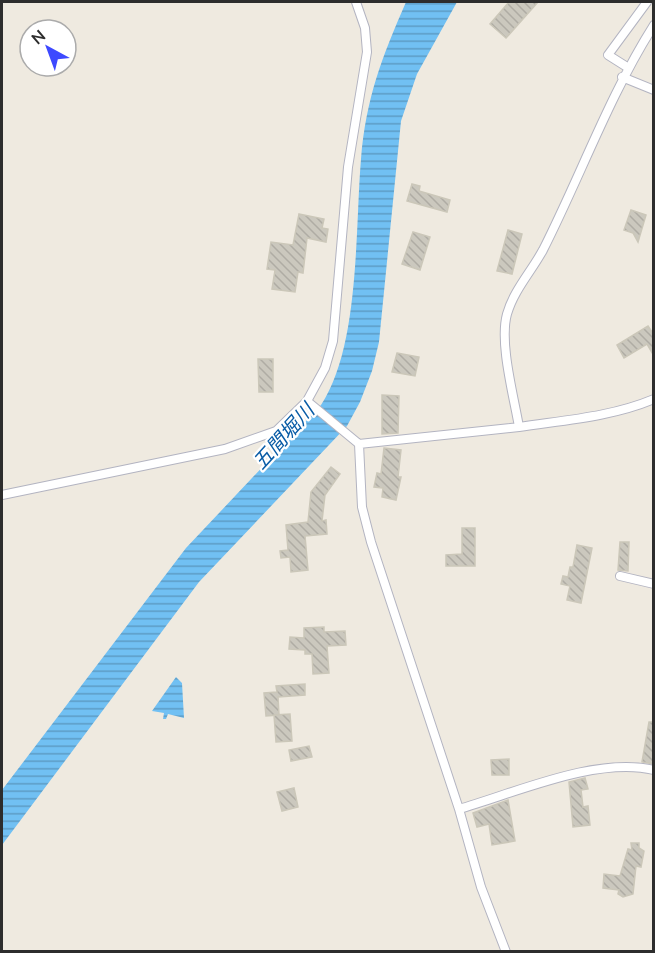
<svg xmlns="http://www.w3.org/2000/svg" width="655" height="953" viewBox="0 0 655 953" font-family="Mulish,'Noto Sans JP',sans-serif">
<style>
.water{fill:url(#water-rules)}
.building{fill:url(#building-back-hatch);stroke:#cbc7b9;stroke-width:1.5}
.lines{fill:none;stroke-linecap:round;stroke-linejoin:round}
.street-casing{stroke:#b3b4c1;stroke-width:10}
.street{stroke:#fff;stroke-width:8}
.labels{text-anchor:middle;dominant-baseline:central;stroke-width:4.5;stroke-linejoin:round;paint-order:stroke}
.water-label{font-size:20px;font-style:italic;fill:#095ca6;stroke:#fff}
</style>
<defs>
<pattern id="water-rules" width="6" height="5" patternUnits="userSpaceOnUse" patternTransform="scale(1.5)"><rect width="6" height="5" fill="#71c0f3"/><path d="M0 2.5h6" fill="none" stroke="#5d9cc5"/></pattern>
<pattern id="building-back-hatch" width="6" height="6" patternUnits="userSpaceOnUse" patternTransform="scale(1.5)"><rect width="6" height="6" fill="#cbc8be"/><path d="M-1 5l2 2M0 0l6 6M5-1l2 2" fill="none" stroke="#afaca4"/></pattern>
</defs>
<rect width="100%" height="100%" fill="#efeae0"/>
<path class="water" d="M 406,2 L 457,2 L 417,74 L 401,121 L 379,342 L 372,371 L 360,402 L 347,426 L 199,582 L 2,845 L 2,790 L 186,548 L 321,405 C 360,346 355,230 361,159 C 366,98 382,57 406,2 Z
M 176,677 L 182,683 L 184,718 L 168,714 L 166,719 L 163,719 L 164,713 L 152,711 Z"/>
<path class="building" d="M 509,2 L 538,2 L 506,38 L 490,24 Z
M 412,184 L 420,186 L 419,191 L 450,200 L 447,212 L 407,201 Z
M 631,210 L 646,215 L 638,242 L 633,233 L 624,230 Z
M 299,214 L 324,219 L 322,228 L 328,229 L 326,242 L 307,238 L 303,273 L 298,272 L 295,292 L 272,289 L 275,270 L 267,269 L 271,242 L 293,245 Z
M 508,230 L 522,234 L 512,274 L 497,271 Z
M 413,232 L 430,237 L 420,270 L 402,264 Z
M 648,326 L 654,335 L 654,356 L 647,344 L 624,358 L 617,345 Z
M 397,353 L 419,357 L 415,376 L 392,372 Z
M 258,359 L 273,359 L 273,392 L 259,392 Z
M 382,395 L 399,396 L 398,433 L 382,434 Z
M 384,448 L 401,450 L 398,477 L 401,477 L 396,500 L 382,497 L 383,488 L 374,487 L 377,473 L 381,474 Z
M 331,467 L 340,474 L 325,495 L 322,521 L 326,520 L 327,534 L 305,536 L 308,570 L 291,572 L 290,557 L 281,558 L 280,551 L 288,550 L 286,525 L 308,522 L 311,492 Z
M 462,528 L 475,528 L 475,566 L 446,566 L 446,555 L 462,554 Z
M 620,542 L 629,542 L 628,571 L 618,570 Z
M 577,545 L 592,548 L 581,603 L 567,600 L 570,586 L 561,584 L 563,576 L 568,577 L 570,567 L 573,567 Z
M 324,627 L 324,632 L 345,631 L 346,645 L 327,646 L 329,673 L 313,674 L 312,654 L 305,654 L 305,650 L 289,649 L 290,637 L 304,638 L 304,628 Z
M 305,684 L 305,695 L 278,697 L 279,715 L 266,716 L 264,693 L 277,692 L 276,686 Z
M 290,714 L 292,741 L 276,742 L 274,715 Z
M 649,722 L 654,722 L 654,764 L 642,762 Z
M 309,746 L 312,757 L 291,761 L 289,750 Z
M 509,759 L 509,775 L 492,775 L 491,760 Z
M 585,778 L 588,789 L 581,790 L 583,807 L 588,806 L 590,825 L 573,827 L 569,782 Z
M 294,788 L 298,807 L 282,811 L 277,792 Z
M 508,800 L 515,841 L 492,845 L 489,824 L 477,827 L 473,813 Z
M 631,843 L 639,843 L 639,848 L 644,851 L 641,867 L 636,866 L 633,894 L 623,897 L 618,894 L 619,890 L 603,888 L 604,874 L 620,876 L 628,849 L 632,850 Z"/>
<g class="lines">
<defs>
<path id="street" d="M 627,67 L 608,55 L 647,2
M 622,77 L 654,90
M 307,401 L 359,444 L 519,427 C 514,397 499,343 507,314 C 514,290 531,272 543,250 C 581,175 609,96 654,25
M 519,427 C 565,420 611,417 654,399
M 359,444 L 362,507 L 371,542 L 459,809 L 481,887 L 506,952
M 2,495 L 225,449 L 276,431 L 307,401 L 325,368 L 333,341 L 348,167 L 367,52 L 365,28 L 356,2
M 620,576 L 654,584
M 459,809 C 515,793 597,756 654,770"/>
</defs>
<use href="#street" class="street-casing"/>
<use href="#street" class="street"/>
</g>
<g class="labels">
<g class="water-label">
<text transform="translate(283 436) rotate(-48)">五間堀川</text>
</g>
</g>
<rect width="655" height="953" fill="none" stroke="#2d2d2d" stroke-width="6"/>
<g transform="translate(48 48) rotate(319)"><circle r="28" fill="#ffffff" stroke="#ababab" stroke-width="1.5"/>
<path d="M0-4.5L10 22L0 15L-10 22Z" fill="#3d49ff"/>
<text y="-9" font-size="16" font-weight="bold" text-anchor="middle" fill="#2d2d2d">N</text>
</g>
</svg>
